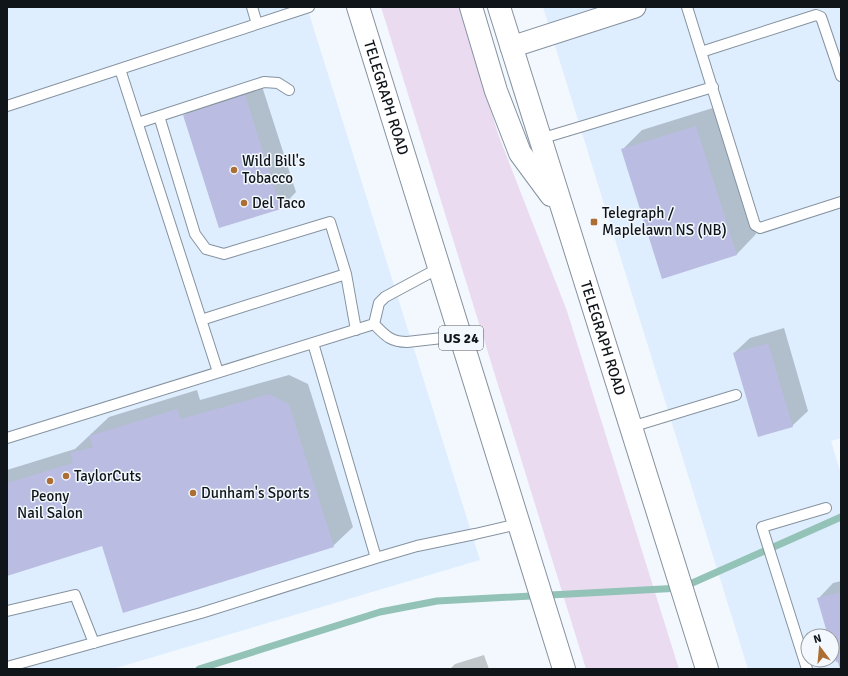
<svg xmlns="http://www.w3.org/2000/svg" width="848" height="676" viewBox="0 0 848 676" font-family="Signika,sans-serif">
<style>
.built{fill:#deeefe;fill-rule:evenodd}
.green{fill:#ebdbf0}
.shadow{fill:#0003}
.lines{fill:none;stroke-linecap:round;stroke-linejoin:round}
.stream{stroke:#93c2b7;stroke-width:7}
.building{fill:#babde1}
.service-casing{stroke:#85929f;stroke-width:12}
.minor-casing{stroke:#85929f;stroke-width:23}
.primary-casing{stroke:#85929f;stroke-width:24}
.service{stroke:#fff;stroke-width:10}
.minor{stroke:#fff;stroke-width:21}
.primary{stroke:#fff;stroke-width:22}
.poi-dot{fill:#ac6e33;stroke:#f2f8fe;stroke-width:1.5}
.labels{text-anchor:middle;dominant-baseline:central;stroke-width:3;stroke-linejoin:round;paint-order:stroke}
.shield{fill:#f2f8fe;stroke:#54595e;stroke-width:1}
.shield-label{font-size:14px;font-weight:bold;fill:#101519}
.street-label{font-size:15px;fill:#101519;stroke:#f2f8fe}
.poi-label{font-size:15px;fill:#101519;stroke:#f2f8fe;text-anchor:start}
</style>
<rect width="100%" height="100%" fill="#f2f8fe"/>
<path class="built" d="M 7,7 L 307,7 L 480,560 L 113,669 L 7,669 Z
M 543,7 L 841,7 L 841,438 L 831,441 L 841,474 L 841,669 L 748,669 ZM 808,636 L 832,636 L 832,660 L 808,660 Z"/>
<path class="green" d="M 381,7 L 460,7 L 498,134 L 567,311 L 679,669 L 586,669 Z"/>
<path class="shadow" d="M 260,80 L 296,192 L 281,208 L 219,227 L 184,116 L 199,100 Z
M 716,107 L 756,234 L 737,254 L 662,277 L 622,150 L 642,130 Z
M 784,328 L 808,411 L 792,426 L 734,353 L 750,338 Z
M 289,375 L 308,384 L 353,527 L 333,546 L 102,545 L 7,575 L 7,470 L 75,449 L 109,417 L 197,390 L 200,400 Z
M 841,581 L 841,669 L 840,669 L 832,644 L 832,636 L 829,636 L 818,599 L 833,583 Z
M 484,655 L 489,669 L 450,669 L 455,664 Z"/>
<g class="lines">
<path class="stream" d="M 199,669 L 380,612 L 437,601 L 681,588 L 841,517"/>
</g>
<path class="building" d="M 245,95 L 281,209 L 219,228 L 183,115 Z
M 696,126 L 737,255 L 662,279 L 621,149 Z
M 768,343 L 793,427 L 758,437 L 733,353 Z
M 269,394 L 289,404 L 334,547 L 123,613 L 102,546 L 7,576 L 7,483 L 73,463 L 70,453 L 93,447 L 89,436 L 177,409 L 181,419 Z
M 841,592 L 841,661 L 836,662 L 832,648 L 832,636 L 828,636 L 817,598 Z"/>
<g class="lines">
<defs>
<path id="service" d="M 252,7 L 257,24
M 687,7 L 755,225 L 760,228 L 841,202
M 701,52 L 816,15 L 821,17 L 841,76
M 120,69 L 218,372
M 7,106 L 309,7
M 159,116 L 195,234 L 206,249 L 224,254 L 330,222 L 346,274 L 356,330
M 138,123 L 264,82 L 278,83 L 289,90
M 540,139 L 713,87
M 439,268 L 385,297 L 379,303 L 374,324 C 385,335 390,342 407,342 L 460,336
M 201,320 L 346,274
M 631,427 L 736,395
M 7,438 L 374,324
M 376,558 L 417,546 L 475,534 L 518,524
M 7,611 L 75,595 L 94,643
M 7,667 L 201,613 L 376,558 L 313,343
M 807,669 L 762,527 L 826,508"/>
<path id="minor" d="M 511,47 L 635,7"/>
<g id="primary">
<path id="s1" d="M 358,7 L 564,669"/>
<path d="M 471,7 L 496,91 L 520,153 L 551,195"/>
<path id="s2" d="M 499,7 L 707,669"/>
</g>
</defs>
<use href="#service" class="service-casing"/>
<use href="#minor" class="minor-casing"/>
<use href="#primary" class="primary-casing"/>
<use href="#service" class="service"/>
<use href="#minor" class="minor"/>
<use href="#primary" class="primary"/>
</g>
<g class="poi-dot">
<circle cx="234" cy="170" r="4"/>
<circle cx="244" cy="203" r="4"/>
<rect x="590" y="218" width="8" height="8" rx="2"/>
<circle cx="66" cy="476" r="4"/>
<circle cx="50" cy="481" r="4"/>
<circle cx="193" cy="493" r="4"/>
</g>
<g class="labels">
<rect class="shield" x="439" y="326" width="44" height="24" rx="3"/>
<g class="shield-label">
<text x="461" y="338">US 24</text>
</g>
<g class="street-label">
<text stroke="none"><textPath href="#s1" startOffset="95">TELEGRAPH ROAD</textPath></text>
<text stroke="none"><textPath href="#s2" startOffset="347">TELEGRAPH ROAD</textPath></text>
</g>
<g class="poi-label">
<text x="242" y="161">Wild Bill's<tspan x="242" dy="17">Tobacco</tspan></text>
<text x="252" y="203">Del Taco</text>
<text x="602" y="213">Telegraph /<tspan x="602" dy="17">Maplelawn NS (NB)</tspan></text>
<text x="74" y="476">TaylorCuts</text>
<text x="201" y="493">Dunham's Sports</text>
<text x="50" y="496" text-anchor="middle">Peony<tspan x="50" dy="17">Nail Salon</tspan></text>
</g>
</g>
<rect width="848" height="676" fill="none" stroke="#101519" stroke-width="16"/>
<g transform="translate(820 648) rotate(344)"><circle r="19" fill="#f2f8fe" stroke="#989da2"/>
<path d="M0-3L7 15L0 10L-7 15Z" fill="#ac6e33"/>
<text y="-6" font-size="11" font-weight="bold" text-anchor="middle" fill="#101519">N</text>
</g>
</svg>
